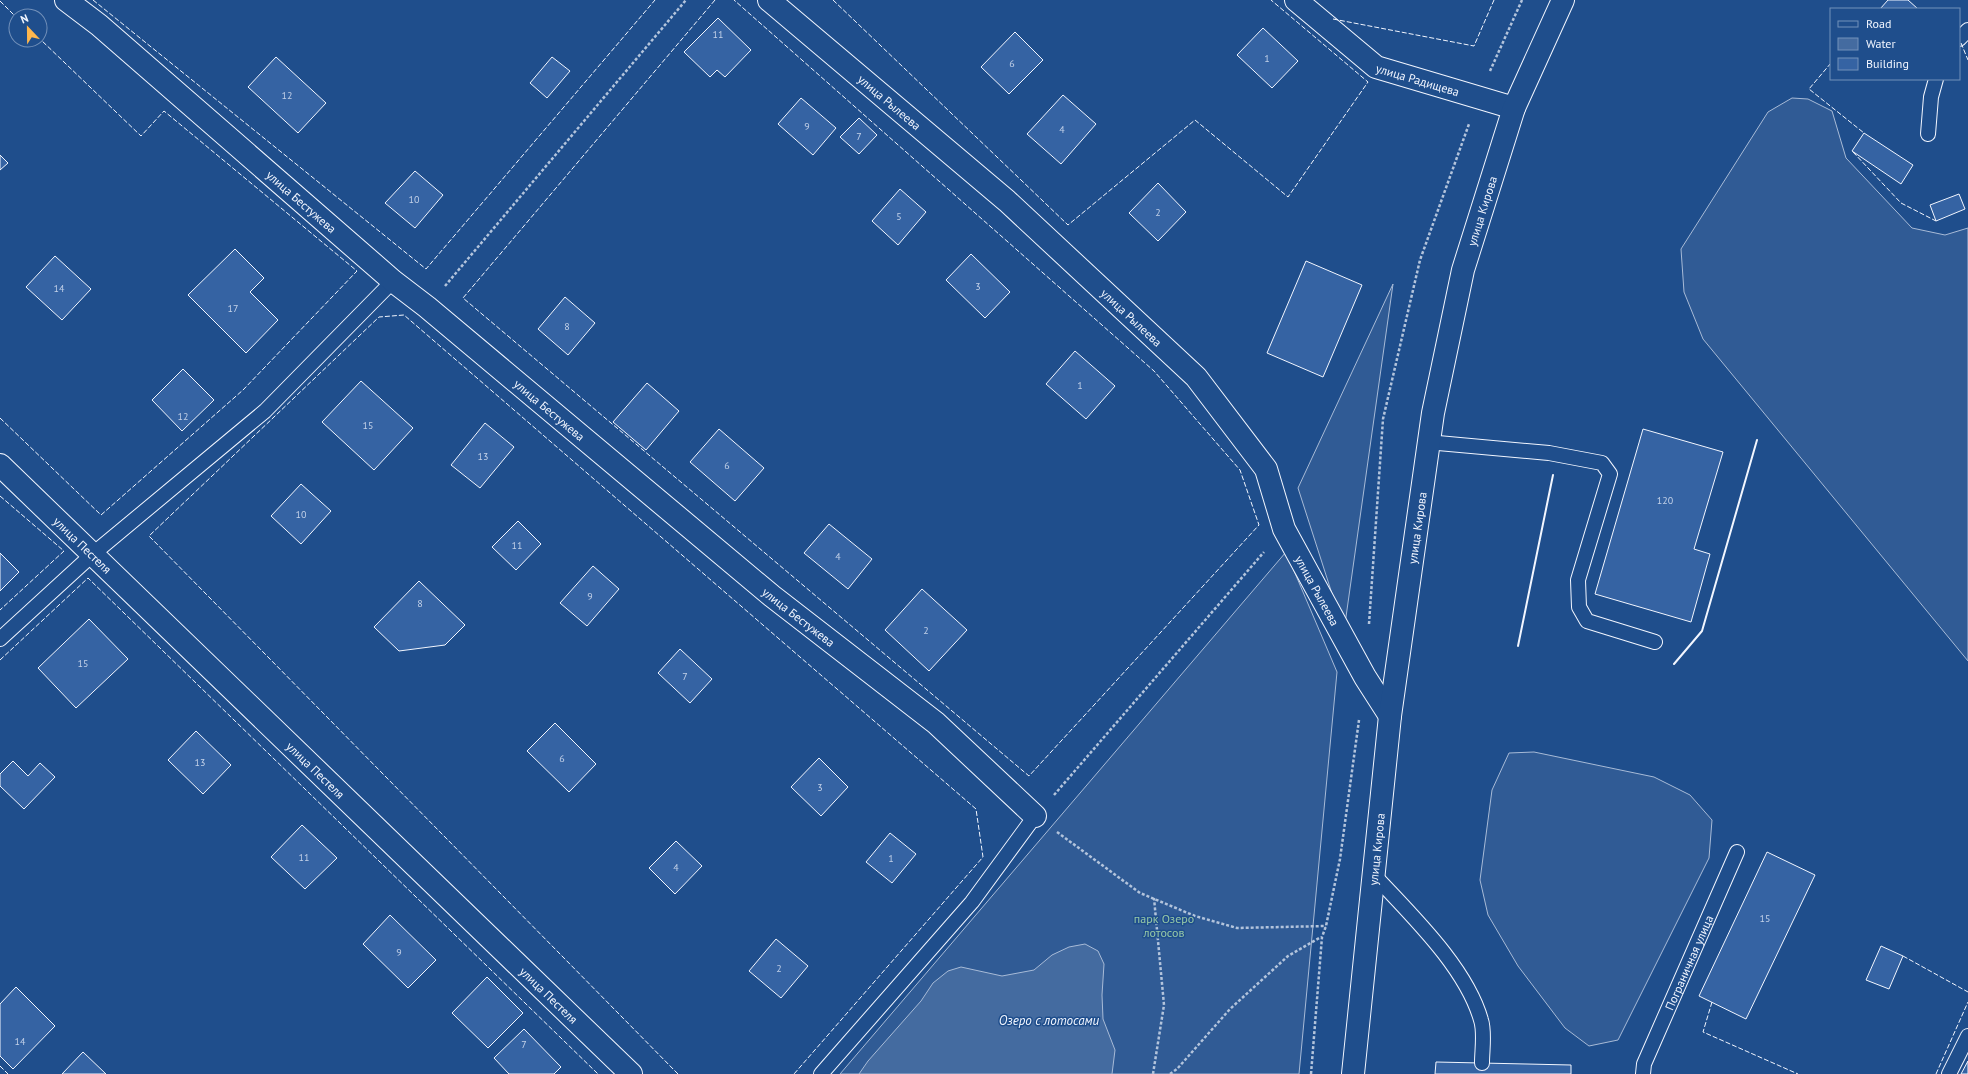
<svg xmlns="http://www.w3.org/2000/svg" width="1968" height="1074" viewBox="0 0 1968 1074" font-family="'PT Sans',sans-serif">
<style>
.built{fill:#305b95;stroke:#a8bbd7}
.water{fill:#446ba0;stroke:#a8bbd7}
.building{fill:#3563a3;stroke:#f2f6ff}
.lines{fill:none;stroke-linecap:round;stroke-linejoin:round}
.lane-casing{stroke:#f2f6ff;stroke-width:16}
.street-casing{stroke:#f2f6ff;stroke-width:24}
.primary-casing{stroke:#f2f6ff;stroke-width:24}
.path{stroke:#b3c4dc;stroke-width:2.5;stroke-dasharray:3 2;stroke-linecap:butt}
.lane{stroke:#1f4e8c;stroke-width:14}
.street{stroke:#1f4e8c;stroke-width:22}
.primary{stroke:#1f4e8c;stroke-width:22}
.fence{stroke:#f2f6ff;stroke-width:1;stroke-dasharray:5 2;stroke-linecap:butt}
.wall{stroke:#f2f6ff;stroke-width:2}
.labels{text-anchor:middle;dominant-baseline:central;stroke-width:3;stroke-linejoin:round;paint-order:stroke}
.number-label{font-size:10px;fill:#c3d1e8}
.street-label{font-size:12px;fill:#f2f6ff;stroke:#1f4e8c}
.park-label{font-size:12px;fill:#97c8a6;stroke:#1f4e8c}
.water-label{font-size:13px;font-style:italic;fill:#f2f6ff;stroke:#1f4e8c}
</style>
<rect width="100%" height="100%" fill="#1f4e8c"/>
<path class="built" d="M 1792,98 L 1808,99 L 1832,111 L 1846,158 L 1912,228 L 1945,235 L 1968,228 L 1968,661 L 1703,339 L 1684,292 L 1681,249 L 1768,112 Z
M 1393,284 L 1344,631 L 1298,488 Z
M 1286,552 L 1337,672 L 1299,1074 L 840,1074 Z
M 1534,752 L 1654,777 L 1690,795 L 1712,820 L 1709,858 L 1618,1040 L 1589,1046 L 1565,1028 L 1518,966 L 1488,915 L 1480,880 L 1492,790 L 1509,753 Z"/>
<path class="water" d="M 1085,944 L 1098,951 L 1104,964 L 1102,995 L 1103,1019 L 1115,1050 L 1112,1074 L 859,1074 L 868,1061 L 921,1001 L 933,983 L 948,971 L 961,967 L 1002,976 L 1034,970 L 1052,955 L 1069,947 Z"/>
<path class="building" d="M 1888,0 L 1908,0 L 1918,9 L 1880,9 Z
M 718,18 L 751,50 L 725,77 L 717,70 L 710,77 L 684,52 Z
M 1263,28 L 1298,61 L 1272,88 L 1237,55 Z
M 1015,32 L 1043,60 L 1009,94 L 981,67 Z
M 276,57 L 326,103 L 298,133 L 248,87 Z
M 552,57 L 570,71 L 547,98 L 530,83 Z
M 1063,95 L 1096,124 L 1061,164 L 1027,134 Z
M 801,98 L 836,128 L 813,155 L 778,124 Z
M 859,118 L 877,135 L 859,154 L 840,137 Z
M 1864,133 L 1913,165 L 1901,184 L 1852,151 Z
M 0,155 L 8,163 L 0,170 Z
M 415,171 L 443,195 L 415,228 L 385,203 Z
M 1158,183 L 1186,212 L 1158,241 L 1129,213 Z
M 900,189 L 926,212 L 898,245 L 872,221 Z
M 1959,194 L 1965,209 L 1936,221 L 1930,205 Z
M 235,249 L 264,278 L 250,292 L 278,320 L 246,353 L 188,295 Z
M 971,254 L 1010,292 L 985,318 L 946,280 Z
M 55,256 L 91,289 L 62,320 L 26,287 Z
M 1306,261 L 1362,285 L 1323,377 L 1267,353 Z
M 565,297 L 595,323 L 568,355 L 538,329 Z
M 1075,351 L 1115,386 L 1086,419 L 1046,384 Z
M 183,369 L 214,400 L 182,431 L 152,400 Z
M 361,381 L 413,428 L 374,470 L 322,422 Z
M 647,383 L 679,411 L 646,450 L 613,422 Z
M 485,423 L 514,447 L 480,488 L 451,465 Z
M 719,429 L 764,468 L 735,501 L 690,462 Z
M 1643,429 L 1723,452 L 1694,549 L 1710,554 L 1691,622 L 1595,594 Z
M 301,484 L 331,511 L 301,544 L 271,516 Z
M 518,521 L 541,544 L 516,570 L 492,547 Z
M 829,524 L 872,559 L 848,589 L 804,553 Z
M 0,553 L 19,572 L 0,591 Z
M 593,566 L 619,589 L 587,626 L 560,603 Z
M 419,581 L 465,625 L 445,645 L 399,651 L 374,627 Z
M 922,589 L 967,630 L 929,671 L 885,630 Z
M 89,619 L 128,659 L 76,708 L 38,668 Z
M 680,649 L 712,679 L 690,703 L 658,673 Z
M 555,723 L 596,764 L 569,792 L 527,751 Z
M 196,731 L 231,765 L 203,794 L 168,760 Z
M 819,758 L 848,787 L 821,816 L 791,787 Z
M 13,761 L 28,776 L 40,763 L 55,777 L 24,809 L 0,786 L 0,774 Z
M 302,825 L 337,858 L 305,889 L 271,857 Z
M 890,833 L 916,854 L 892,883 L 866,862 Z
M 676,841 L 702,866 L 675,894 L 649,868 Z
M 1767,852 L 1815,875 L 1746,1019 L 1699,996 Z
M 390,915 L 436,960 L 408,988 L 363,944 Z
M 776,939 L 808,966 L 781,998 L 749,971 Z
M 1881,946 L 1903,956 L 1889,989 L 1866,980 Z
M 487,977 L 523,1013 L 488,1048 L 452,1013 Z
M 16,987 L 55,1026 L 13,1069 L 0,1056 L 0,1004 Z
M 524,1029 L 561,1067 L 554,1074 L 509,1074 L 494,1058 Z
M 83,1052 L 106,1074 L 62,1074 Z
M 1968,1061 L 1968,1074 L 1961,1074 Z
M 1436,1062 L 1571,1065 L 1571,1074 L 1435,1074 Z"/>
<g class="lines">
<defs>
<g id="lane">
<path d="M 1959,39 L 1968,30"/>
<path d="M 1928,134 L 1931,97 L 1936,79"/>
<path d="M 1427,442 L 1549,453 L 1602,463 L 1610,474 L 1578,580 L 1579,607 L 1587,621 L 1655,642"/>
<path d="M 0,639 L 93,554 L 265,411 L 393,281"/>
<path d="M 1374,875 C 1411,915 1466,967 1481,1020 C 1485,1032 1482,1050 1482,1063"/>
<path d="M 821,1074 L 972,902 L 1035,816"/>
<path id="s1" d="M 1643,1074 L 1644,1064 L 1737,852"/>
<path d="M 1949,1074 L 1968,1036"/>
</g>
<g id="street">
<path id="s2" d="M 66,0 L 99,25 L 393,281 L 427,307 L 772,596 L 936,723 L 1035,816"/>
<path id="s3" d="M 769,0 L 1007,201 L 1196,377 L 1266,469 L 1284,529 L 1365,677 L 1390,716"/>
<path id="s4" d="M 1296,0 L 1376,67 L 1514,108"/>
<path id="s5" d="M 0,465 L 631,1074"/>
</g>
<g id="primary">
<path id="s6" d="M 1353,1074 L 1390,716 L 1433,413 L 1463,270 L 1514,108 L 1563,0"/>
</g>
</defs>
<use href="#lane" class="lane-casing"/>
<use href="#street" class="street-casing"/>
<use href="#primary" class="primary-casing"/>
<path class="path" d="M 1490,71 L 1522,0
M 445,286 L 686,0
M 1369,624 L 1383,419 L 1420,260 L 1469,124
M 1054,795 L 1264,552
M 1057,832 L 1140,893 L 1195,916 L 1237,928 L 1326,926
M 1153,1074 L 1164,1005 L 1154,898
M 1170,1074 L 1177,1069 L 1230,1009 L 1288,956 L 1321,937
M 1311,1074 L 1322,937 L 1326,926 L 1340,859 L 1359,720"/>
<use href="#lane" class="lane"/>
<use href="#street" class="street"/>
<use href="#primary" class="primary"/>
<path class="fence" d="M 93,0 L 426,269 L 655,0
M 715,0 L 463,298 L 1029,776 L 1259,525 L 1240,470 L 1154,371 L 734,0
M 833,0 L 1068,225 L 1195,120 L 1288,197 L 1368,82 L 1271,0
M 0,1 L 16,17
M 1333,19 L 1474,46 L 1494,0
M 1961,43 L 1968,60
M 1831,63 L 1809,89 L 1864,133
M 1853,152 L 1901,203 L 1936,221
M 0,418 L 101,515 L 243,390 L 357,271 L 164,111 L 141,136 L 40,39
M 0,496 L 64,551 L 0,610
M 0,660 L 88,578 L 598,1074
M 1903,956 L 1968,992
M 1712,1002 L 1703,1032 L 1798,1074
M 0,1066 L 8,1074
M 678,1074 L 149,536 L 379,317 L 404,315 L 976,809 L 983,857 L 794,1074
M 1936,1074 L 1968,1002"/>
<path class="wall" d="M 1518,646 L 1553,475
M 1674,664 L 1702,631 L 1757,440"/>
</g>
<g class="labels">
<g class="number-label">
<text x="718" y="34">11</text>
<text x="1267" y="58">1</text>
<text x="1012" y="63">6</text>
<text x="287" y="95">12</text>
<text x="807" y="126">9</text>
<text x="1062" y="129">4</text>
<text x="859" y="136">7</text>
<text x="414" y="199">10</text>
<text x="1158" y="212">2</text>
<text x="899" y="216">5</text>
<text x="978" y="286">3</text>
<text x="59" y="288">14</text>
<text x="233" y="308">17</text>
<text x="567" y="326">8</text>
<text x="1080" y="385">1</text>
<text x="183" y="416">12</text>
<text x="368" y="425">15</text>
<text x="483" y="456">13</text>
<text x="727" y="465">6</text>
<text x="1665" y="500">120</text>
<text x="301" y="514">10</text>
<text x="517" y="545">11</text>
<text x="838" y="556">4</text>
<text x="590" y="596">9</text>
<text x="420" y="603">8</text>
<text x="926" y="630">2</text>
<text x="83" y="663">15</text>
<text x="685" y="676">7</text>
<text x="562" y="758">6</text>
<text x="200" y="762">13</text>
<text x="820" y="787">3</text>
<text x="304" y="857">11</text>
<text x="891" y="858">1</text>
<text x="676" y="867">4</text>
<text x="1765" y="918">15</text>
<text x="399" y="952">9</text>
<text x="779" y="968">2</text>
<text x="20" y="1041">14</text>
<text x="524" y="1044">7</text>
</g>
<g class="street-label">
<text stroke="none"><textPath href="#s4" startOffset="148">улица Радищева</textPath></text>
<text stroke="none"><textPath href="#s3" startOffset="158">улица Рылеева</textPath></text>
<text stroke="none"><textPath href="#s2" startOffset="310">улица Бестужева</textPath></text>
<text stroke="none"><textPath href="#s6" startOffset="874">улица Кирова</textPath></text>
<text stroke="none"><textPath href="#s3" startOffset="482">улица Рылеева</textPath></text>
<text stroke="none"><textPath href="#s2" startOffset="634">улица Бестужева</textPath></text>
<text stroke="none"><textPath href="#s6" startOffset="550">улица Кирова</textPath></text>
<text stroke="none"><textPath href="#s5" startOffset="115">улица Пестеля</textPath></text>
<text stroke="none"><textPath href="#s3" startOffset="818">улица Рылеева</textPath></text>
<text stroke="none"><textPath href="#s2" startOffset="958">улица Бестужева</textPath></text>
<text stroke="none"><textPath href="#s5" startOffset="439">улица Пестеля</textPath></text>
<text stroke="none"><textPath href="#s6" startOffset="226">улица Кирова</textPath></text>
<text stroke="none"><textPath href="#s1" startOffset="121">Пограничная улица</textPath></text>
<text stroke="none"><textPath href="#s5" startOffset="763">улица Пестеля</textPath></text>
</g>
<g class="park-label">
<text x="1164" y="918">парк Озеро<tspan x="1164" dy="14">лотосов</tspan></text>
</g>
<g class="water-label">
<text x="1049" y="1020">Озеро с лотосами</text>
</g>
</g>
<rect x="1830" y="8" width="130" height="72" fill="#1f4e8c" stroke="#7391ba"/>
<rect x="1838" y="21" width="20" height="6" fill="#1f4e8c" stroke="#7391ba"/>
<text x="1866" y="28" font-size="12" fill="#f2f6ff">Road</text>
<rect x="1838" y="38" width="20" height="12" fill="#446ba0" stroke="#7391ba"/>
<text x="1866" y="48" font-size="12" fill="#f2f6ff">Water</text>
<rect x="1838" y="58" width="20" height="12" fill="#3563a3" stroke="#7391ba"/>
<text x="1866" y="68" font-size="12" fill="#f2f6ff">Building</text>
<g transform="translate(28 28) rotate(338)"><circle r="19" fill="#1f4e8c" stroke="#7391ba"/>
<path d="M0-3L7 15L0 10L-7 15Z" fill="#ffb74d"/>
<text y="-6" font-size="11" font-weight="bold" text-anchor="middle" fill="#f2f6ff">N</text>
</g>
</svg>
